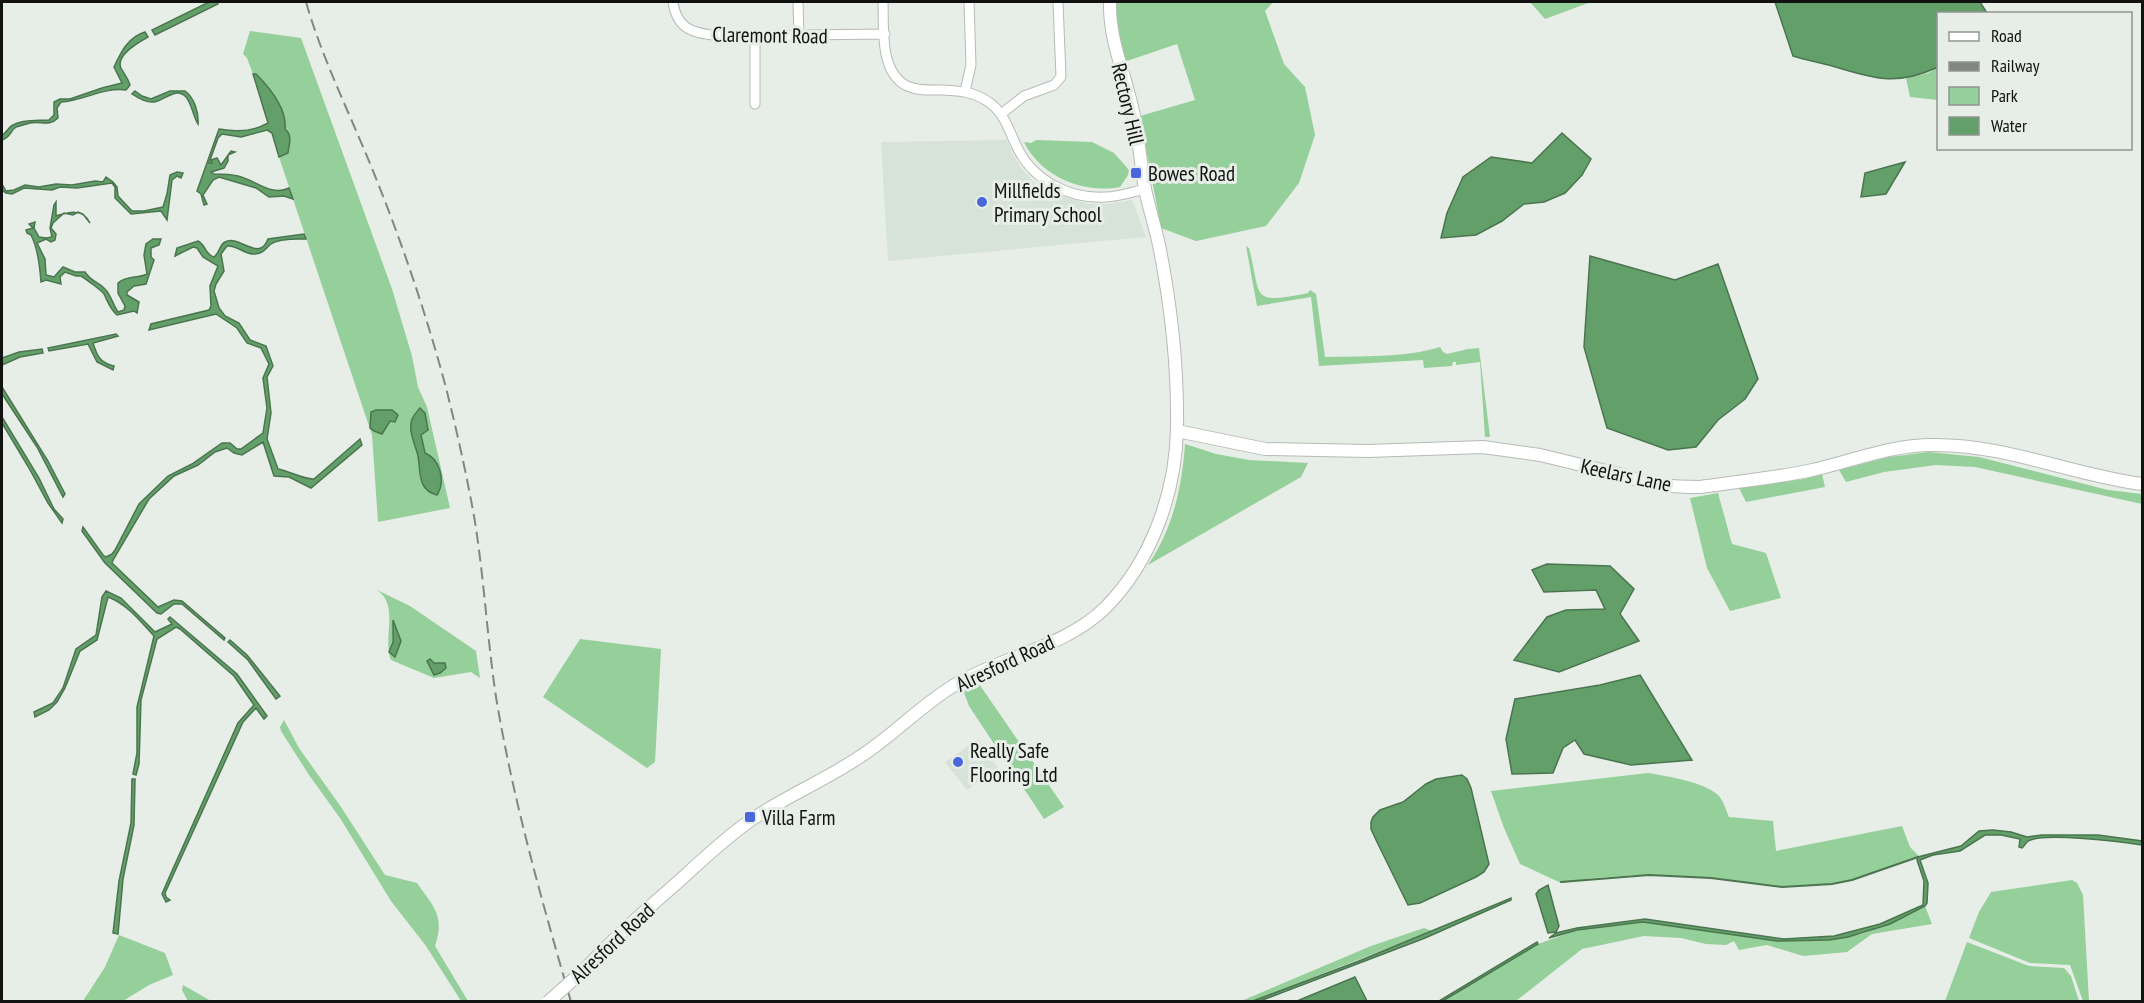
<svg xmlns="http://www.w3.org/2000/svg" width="2144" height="1003" viewBox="0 0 2144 1003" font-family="'PT Sans Narrow',sans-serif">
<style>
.built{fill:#d7e3d8}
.green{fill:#95cf9a;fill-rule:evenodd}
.water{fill:#63a069;stroke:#4a754f;stroke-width:1.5}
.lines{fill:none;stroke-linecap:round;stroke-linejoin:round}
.stream{stroke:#4a754f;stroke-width:2}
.minor-casing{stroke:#b6bbb6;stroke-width:11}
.tertiary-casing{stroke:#b6bbb6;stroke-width:14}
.minor{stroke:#fff;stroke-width:9}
.tertiary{stroke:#fff;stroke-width:12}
.rail{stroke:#838683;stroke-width:2;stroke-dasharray:12 6;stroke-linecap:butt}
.tertiary-bridge-casing{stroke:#b6bbb6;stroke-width:14;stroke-linecap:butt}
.tertiary-bridge{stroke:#fff;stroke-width:12}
.poi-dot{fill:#4967db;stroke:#e7ede7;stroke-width:2}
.labels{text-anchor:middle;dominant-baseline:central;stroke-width:6;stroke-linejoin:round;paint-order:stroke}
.street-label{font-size:21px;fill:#111211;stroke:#e7ede7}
.poi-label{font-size:21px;fill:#111211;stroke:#e7ede7;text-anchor:start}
</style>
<rect width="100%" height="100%" fill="#e7ede7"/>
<path class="built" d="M 1007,140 L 1012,153 L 1021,168 L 1035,183 L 1061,196 L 1089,204 L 1107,204 L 1132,200 L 1146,237 L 888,261 L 881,142 Z
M 978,739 L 998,768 L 967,790 L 945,762 Z"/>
<path class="green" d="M 1113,2 L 1273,2 L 1265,11 L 1284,64 L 1305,87 L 1315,135 L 1299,183 L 1266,226 L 1196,241 L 1161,228 L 1140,116 L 1195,100 L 1177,44 L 1124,62 Z
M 1530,2 L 1591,2 L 1545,19 Z
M 250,31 L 301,38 L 392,289 L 412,356 L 418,387 L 427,407 L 450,508 L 378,522 L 372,435 L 279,157 L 288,153 C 289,149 291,143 290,139 C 290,134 286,131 285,127 C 281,107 271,89 256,74 L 253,74 L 247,58 L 243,54 Z
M 1938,67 L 1938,100 L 1910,97 L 1906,78 L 1928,73 Z
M 1036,140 L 1092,142 L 1114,153 L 1129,170 L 1128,175 L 1120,187 C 1084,194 1041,177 1024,142 L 1031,143 Z
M 1246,246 L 1249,248 C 1262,298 1249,305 1308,293 L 1310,290 L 1316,294 L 1325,357 C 1363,356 1404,358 1440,347 L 1443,352 L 1447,354 L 1468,349 L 1479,348 L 1490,437 L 1485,437 L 1480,362 L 1456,365 L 1456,362 L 1453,362 L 1452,366 L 1424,368 L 1423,360 L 1319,366 L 1311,297 L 1257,306 Z
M 1185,444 L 1216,454 L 1249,460 L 1308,463 L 1301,477 L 1148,565 C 1173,529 1182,487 1185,444 Z
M 1929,452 L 1979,457 L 2108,490 L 2142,494 L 2142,504 L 1975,467 L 1936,465 L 1884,472 L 1846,482 L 1839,470 L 1889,457 Z
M 1822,474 L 1825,487 L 1746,502 L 1739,488 L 1804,479 Z
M 1718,493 L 1732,544 L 1766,553 L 1781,598 L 1730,611 L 1707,568 L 1690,498 Z
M 377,590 L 410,606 L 476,651 L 480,678 L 471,672 L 434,678 L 391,660 C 382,639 400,605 377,590 ZM 393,623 C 398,638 403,640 395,656 L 389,652 L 392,642 Z
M 580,639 L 661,649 L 655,762 L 647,768 L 543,697 Z
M 977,681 L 1064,807 L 1044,819 L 969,706 L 963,690 Z
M 284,720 L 299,748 L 341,807 L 385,875 L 417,883 C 434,907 445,916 435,946 L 468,1001 L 461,1001 L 426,946 L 391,901 L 340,818 L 309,775 L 281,731 L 280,727 Z
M 1648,773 C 1666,776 1704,782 1718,795 C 1723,800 1726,810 1729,817 L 1773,821 L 1776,851 L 1902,826 L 1910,847 L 1919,856 L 1852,880 L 1832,884 L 1782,887 L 1711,878 L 1639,875 L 1594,878 L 1561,883 L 1520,864 L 1504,828 L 1491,791 Z
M 2072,880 L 2077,883 L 2083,895 L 2089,1001 L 2083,1001 L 2070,965 L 2030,963 L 1969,938 L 1979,912 L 1991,892 Z
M 1925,906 L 1932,924 L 1872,934 L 1847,952 L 1803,956 L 1767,945 L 1739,950 L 1734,941 L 1726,945 L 1706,944 L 1681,938 L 1644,936 L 1582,949 L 1516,1001 L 1443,1002 L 1538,944 L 1577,930 L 1648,922 L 1777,941 L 1829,940 L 1862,934 L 1890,924 Z
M 1424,928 L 1432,931 L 1253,1001 L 1239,1002 L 1371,946 Z
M 119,935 L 165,953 L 173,975 L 149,985 L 123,1001 L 83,1001 L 105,967 Z
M 1967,942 L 2029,966 L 2064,968 L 2071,976 L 2079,1001 L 1945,1001 Z
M 183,985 L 211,1001 L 188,1001 L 182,990 Z"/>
<path class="water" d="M 209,2 L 217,2 L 218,4 L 155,35 L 152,30 Z
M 1775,2 L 1980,2 L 1987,13 L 1938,14 L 1938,67 C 1899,85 1878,80 1839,68 C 1824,63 1808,61 1793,56 Z
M 145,32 L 148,37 C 139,42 115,55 121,68 C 124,74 128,78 130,85 L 126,90 C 103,87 83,101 61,102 L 57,108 L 58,118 C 49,127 41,121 30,123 C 27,124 19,126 16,127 C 10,131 11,137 2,140 L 2,135 C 7,133 8,127 13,125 C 24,119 38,121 49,120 L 54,115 L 54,102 L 60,99 L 70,99 L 102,88 L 122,83 L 114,67 C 121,52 128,37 145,32 Z
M 253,74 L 256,74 C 270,88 287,109 285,129 C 293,136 289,144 288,153 L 279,157 L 272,133 L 267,130 L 241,137 L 222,134 L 218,138 L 209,163 L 212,163 L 211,160 L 217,158 L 221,165 L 231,151 L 235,152 L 228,155 L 228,161 L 224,168 L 211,172 L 214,174 C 222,174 230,174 238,176 C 255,180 272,197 289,188 L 293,199 L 284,196 L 269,197 L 256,188 L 219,177 L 213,180 L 203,195 L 207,204 L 204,205 L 201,194 L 197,191 L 219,129 C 236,132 253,132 268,123 Z
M 135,91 L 142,96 L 151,99 L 170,91 L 185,91 C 194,97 199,113 198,124 C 193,116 192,104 186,97 C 176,86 164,101 154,102 C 146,103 138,98 132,94 Z
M 1562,133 L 1591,159 L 1582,175 L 1565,193 L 1544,202 L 1524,204 L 1502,221 L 1476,235 L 1441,238 L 1447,213 L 1463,177 L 1491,157 L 1532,163 Z
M 1905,162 L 1886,194 L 1861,197 L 1865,173 Z
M 177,172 L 183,173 L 181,178 L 177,176 L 172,180 L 167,220 L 161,211 L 131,214 L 115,198 L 115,187 L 112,183 L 77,188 L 60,187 L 52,190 L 24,188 L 12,194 L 6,193 L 2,190 L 2,184 L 6,191 L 14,190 L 25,185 L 39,187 L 56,184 L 72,185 L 95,181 L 103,182 L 106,177 L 113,182 L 117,187 L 118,196 L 132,211 L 144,211 L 163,207 L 167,194 L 170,175 Z
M 56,202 L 56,216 C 69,212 83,208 90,223 L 83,214 L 78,212 L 73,215 L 64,213 L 53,223 L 51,228 L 56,234 L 55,240 L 51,242 L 46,239 L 37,243 L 45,259 L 46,275 L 54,277 L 63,267 L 75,272 L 85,272 C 92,283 98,281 105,289 C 111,295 113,305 118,312 L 124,310 L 125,306 L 118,293 L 118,283 C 127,275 137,279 147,274 L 144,255 L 146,244 L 153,239 L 161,239 L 159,245 L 151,248 L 151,257 L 154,260 L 146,284 L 134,286 L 127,292 L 127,295 L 139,302 L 137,313 L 134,311 L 117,315 C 110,309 108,302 104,294 C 102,291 86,279 81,276 L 76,276 L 65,272 L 60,277 L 61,284 L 46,280 L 41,282 C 40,268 38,248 31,235 L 27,233 L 26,230 L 33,228 L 29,224 L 35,222 L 34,228 L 39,237 L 46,238 L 52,237 L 50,228 L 54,205 Z
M 304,234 L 306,239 C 297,239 279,238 271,244 C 265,249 264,253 255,254 C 244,255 238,245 227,246 L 221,254 L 224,271 L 216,284 L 214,291 L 219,308 L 225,316 L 239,323 L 250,340 L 266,346 L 273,366 L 267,377 L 271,413 L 267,439 L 278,469 C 288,471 306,480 314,479 L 360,439 L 362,445 L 311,488 L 289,477 L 274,476 L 263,442 L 242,455 L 234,453 L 227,448 L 215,452 L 198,465 L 174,476 L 149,499 L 113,560 L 112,563 L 158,607 L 174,600 L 182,601 L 225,638 L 224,640 L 182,604 L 174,604 L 161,614 L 157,613 L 105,563 L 82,531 L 83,527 L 103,555 L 106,557 L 112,554 L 115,550 L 139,504 L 168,476 L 192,464 L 222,443 L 230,443 L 237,449 L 241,449 L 263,433 L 267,408 L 263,378 L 269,364 L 261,348 L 247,343 L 237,328 L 216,314 L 149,330 L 151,324 L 209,310 L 211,306 L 210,286 L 218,266 L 203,257 L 197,248 L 193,247 L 175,256 L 177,248 L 198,241 C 206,245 205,255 214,257 C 220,253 219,245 225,242 C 239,234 259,263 268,239 Z
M 1590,256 L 1675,280 L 1718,264 L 1758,379 L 1745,399 L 1718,420 L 1696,447 L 1668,450 L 1607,428 L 1584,347 Z
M 116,334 L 118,336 L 93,343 C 97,356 100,363 114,366 L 113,370 L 97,362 L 88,344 L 49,351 L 48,348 Z
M 42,349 L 43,353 L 20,357 L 2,365 L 2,358 L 19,352 Z
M 2,387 L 48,461 L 65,494 L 63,497 L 37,447 L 2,394 Z
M 420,408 L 425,413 L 428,430 L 421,435 L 425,453 C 440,459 446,481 437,495 C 417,490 421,472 418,456 C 416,446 409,434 411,424 C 411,417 416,413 420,408 Z
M 376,410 L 392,410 L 398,415 L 395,422 L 390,421 L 382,434 L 374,431 L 370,428 L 371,412 Z
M 2,417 L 39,478 L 54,509 L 63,519 L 62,523 L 48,503 L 29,468 L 2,423 Z
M 1547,564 L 1610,566 L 1634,589 L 1620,614 L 1639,641 L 1559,672 L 1514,660 L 1547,617 L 1566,610 L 1605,609 L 1596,590 L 1544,592 L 1532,570 Z
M 106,591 L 121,598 L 155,632 L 172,624 L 168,619 L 170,617 L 237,674 L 267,716 L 264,719 L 256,708 L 243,722 L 165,893 L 166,897 L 170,900 L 166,902 L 162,894 L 168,880 L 238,723 L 254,705 L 234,676 L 180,629 L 176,627 L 157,639 L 141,700 L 139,764 L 136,775 L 133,774 L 137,753 L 137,707 L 154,636 C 140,621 127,604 108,597 L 97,640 L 80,651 L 65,688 L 57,702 L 49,710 L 35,717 L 34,712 L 53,703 L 63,688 L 76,649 L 96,635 L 102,597 Z
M 393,620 L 401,641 L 395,657 L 389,652 L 393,642 Z
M 230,640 L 247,655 L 280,696 L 276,699 L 248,660 L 228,642 Z
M 430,659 L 434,663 L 445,663 L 446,668 L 440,673 L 434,675 L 427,661 Z
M 1640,675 L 1692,760 L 1631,765 L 1584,754 L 1575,740 L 1563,748 L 1553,773 L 1512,774 L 1506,739 L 1515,699 L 1600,685 Z
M 1462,775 L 1467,779 L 1471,788 L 1489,864 L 1484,872 L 1476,877 L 1420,903 L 1408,905 L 1377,842 L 1371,829 L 1371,822 L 1373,817 L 1380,810 L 1403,802 L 1426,784 L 1436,779 Z
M 132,779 L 135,779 L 134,825 L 123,879 L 118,934 L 113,933 L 119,881 L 131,823 Z
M 1993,830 L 2011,832 L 2027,837 L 2042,835 L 2098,835 L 2142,841 L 2142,845 C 2123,842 2043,832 2028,841 C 2026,843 2024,846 2022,848 L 2019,847 L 2020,839 L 2001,835 L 1985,835 L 1960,851 L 1933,855 L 1920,860 L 1928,883 L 1927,903 L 1925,906 L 1890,924 L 1848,937 L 1829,940 L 1777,941 L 1643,922 L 1577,930 L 1549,938 L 1556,933 L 1577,928 L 1645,919 L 1784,939 L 1834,936 L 1880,924 L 1923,905 L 1924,881 L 1917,860 L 1918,857 L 1961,846 L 1979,831 Z
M 1548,885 L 1559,926 L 1556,932 L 1548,933 L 1536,894 L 1539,890 Z
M 1511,898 L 1511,900 L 1425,938 L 1260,1001 L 1253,1001 L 1359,961 Z
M 1537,942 L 1538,944 L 1443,1001 L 1439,1001 Z
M 1355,977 L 1367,1001 L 1297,1001 Z"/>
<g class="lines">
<path class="stream" d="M 1561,882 L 1649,875 L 1711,878 L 1782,887 L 1832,884 L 1852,880 L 1918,857"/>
<defs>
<path id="minor" d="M 673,2 C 677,31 696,34 722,36 L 885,34
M 798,2 L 799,35
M 883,2 C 884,27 879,72 907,86 C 918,91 931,90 943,90 C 961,91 975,92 990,103 C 1006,115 1009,132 1018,149 C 1034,181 1070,199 1105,197 C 1119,197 1132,192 1145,189
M 755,36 L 755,104
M 965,91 L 971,65 L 969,2
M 1001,114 L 1024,96 L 1054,85 L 1061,77 L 1058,2"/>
<path id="tertiary" d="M 1177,431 L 1265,449 L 1368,451 L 1483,447 L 1540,455 L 1627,476 C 1649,486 1676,487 1700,487 C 1736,482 1773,478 1808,471 C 1850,462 1889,445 1932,445 C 2005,444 2072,475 2142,484
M 585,969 C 614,938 646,910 678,882 C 701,861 725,838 751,820 C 786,796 826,780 861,756 C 895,734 923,703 958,683 C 1005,656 1065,647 1105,608 C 1151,562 1176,493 1177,428 C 1178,367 1171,305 1159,245 C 1155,226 1149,208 1145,189 C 1140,162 1139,134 1132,107 C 1124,71 1109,39 1110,2"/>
</defs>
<use href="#minor" class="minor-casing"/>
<use href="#tertiary" class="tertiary-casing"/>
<use href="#minor" class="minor"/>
<use href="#tertiary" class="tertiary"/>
<path class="rail" d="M 306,2 C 322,58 349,112 371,166 C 400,237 425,310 445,384 C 456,427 466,472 474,516 C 484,576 487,637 496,697 C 513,800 542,901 571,1002"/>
<defs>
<path id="tertiary-bridge" d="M 548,1002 L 585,969"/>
</defs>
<use href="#tertiary-bridge" class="tertiary-bridge-casing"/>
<use href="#tertiary-bridge" class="tertiary-bridge"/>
</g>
<g class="poi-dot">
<rect x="1130" y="167" width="12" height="12" rx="3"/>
<circle cx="982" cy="202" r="6"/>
<circle cx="958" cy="762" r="6"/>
<rect x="744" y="811" width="12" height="12" rx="3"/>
</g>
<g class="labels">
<g class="street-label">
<text transform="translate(770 35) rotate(1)">Claremont Road</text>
<text transform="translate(1128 104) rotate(77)">Rectory Hill</text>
<text transform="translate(1626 475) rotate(12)">Keelars Lane</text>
<text transform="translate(1005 663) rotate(-25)">Alresford Road</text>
<text transform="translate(612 943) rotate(-43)">Alresford Road</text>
</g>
<g class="poi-label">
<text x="1148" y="173">Bowes Road</text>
<text x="994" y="190">Millfields<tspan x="994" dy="24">Primary School</tspan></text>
<text x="970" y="750">Really Safe<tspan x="970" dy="24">Flooring Ltd</tspan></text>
<text x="762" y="817">Villa Farm</text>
</g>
</g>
<rect width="2144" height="1003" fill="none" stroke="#111211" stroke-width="6"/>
<rect x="1937" y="12" width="195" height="138" fill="#e7ede7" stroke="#919591" stroke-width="1.5"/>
<rect x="1949" y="32" width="30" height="9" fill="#ffffff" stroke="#919591" stroke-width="1.5"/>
<text x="1991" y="42" font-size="18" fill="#111211">Road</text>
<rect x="1949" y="62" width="30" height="9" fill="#838683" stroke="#919591" stroke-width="1.5"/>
<text x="1991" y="72" font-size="18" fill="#111211">Railway</text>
<rect x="1949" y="87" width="30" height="18" fill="#95cf9a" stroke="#919591" stroke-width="1.5"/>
<text x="1991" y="102" font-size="18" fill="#111211">Park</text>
<rect x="1949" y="117" width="30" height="18" fill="#63a069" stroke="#919591" stroke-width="1.5"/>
<text x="1991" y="132" font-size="18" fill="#111211">Water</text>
</svg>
